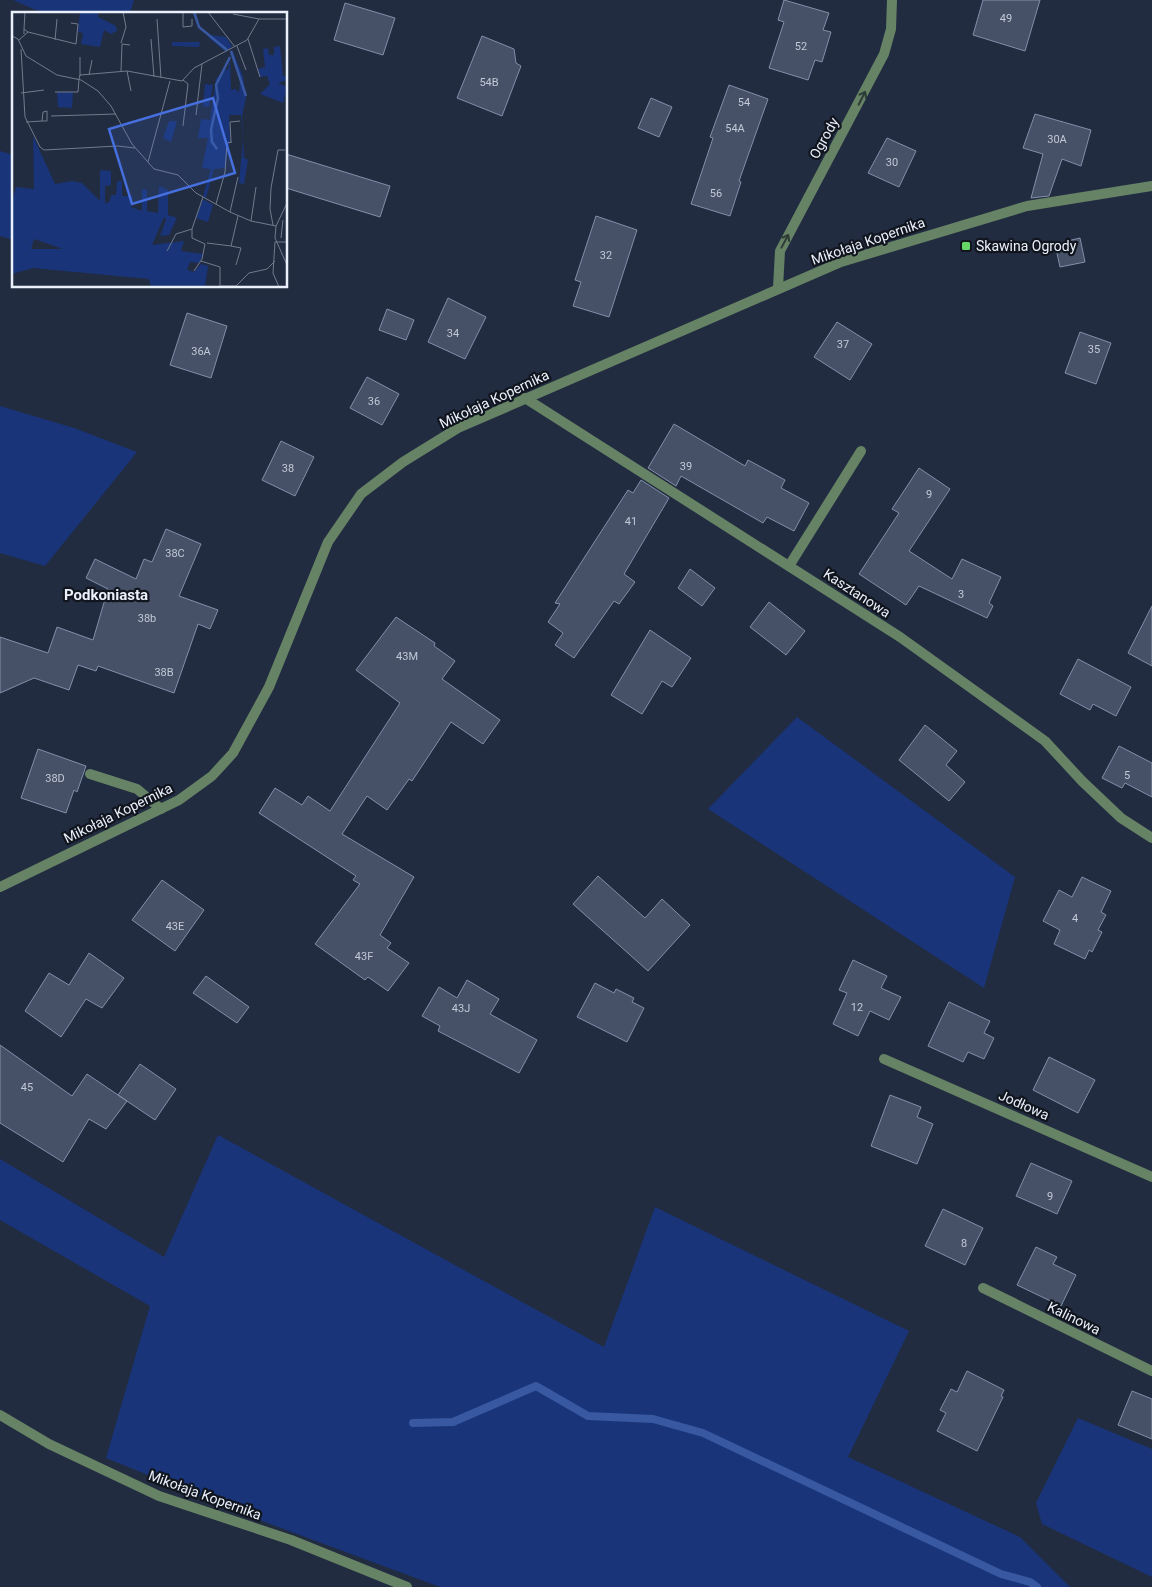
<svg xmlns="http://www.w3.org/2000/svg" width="1152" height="1587" viewBox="0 0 1152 1587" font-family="Roboto,sans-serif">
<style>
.green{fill:#193478}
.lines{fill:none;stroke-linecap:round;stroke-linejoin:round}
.stream{stroke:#3858a1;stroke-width:8}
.building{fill:#465168;stroke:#828fa9}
.service{stroke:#678365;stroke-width:10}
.minor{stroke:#678365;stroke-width:10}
.tertiary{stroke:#678365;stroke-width:10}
.oneway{stroke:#2e3c37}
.poi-dot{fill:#66d466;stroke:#10151e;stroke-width:2}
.labels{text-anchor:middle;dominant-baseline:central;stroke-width:4.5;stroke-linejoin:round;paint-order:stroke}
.number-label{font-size:11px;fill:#c2c9d7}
.street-label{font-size:14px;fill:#ebf1fc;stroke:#10151e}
.poi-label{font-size:14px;fill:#ebf1fc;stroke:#10151e;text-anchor:start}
.neighbourhood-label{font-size:15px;font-weight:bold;fill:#ebf1fc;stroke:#10151e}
.inset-river{fill:none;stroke:#3858a1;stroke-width:2.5}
.inset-road{fill:none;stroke:#727b8c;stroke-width:1}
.view{fill:#466fdf;fill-opacity:0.15;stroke:#466fdf;stroke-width:2.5}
.inset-edge{fill:none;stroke:#ebf1fc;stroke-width:2.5}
</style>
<rect width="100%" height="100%" fill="#222c41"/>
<path class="green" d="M 13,0 L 134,0 L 130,14 L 45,14 Z
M 0,151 L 14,155 L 14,240 L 0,236 Z
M 0,406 L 74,428 L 137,452 L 45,566 L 0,553 Z
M 797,717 L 1015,877 L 984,988 L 708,809 Z
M 218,1135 L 604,1347 L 655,1207 L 909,1331 L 848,1457 L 1020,1537 L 1070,1587 L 440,1587 L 254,1518 L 106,1458 L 150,1306 L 0,1220 L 0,1159 L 164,1257 Z
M 1078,1418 L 1152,1449 L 1152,1577 L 1042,1524 L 1036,1503 Z"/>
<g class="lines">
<path class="stream" d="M 413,1423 L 453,1422 L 536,1386 L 588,1416 L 653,1419 L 703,1433 L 1001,1574 L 1030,1582 L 1037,1587"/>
</g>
<path class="building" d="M 784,0 L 829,13 L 823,30 L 831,32 L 822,62 L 815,60 L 808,80 L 769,68 L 784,22 L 778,20 Z
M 983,0 L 1040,0 L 1025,51 L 973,35 Z
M 345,3 L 395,18 L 383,55 L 334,40 Z
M 482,36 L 514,49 L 516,63 L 521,66 L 502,116 L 457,98 Z
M 729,85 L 768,99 L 739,181 L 741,182 L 730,216 L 691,204 L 713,138 L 710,137 Z
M 651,98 L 672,107 L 659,137 L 638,128 Z
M 1035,114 L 1091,130 L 1081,166 L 1062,159 L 1049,196 L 1031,198 L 1043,154 L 1023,148 Z
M 887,138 L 916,151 L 899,187 L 868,173 Z
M 286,154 L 390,186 L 380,217 L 286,188 Z
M 596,216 L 637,230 L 609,317 L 573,306 L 581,282 L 575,280 Z
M 1080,238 L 1085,262 L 1060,267 L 1055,244 Z
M 448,298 L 486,317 L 465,359 L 428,342 Z
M 387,309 L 414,320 L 406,340 L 379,330 Z
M 187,313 L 227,326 L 211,378 L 170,365 Z
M 837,322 L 872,344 L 850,380 L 814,357 Z
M 1080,332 L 1111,343 L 1096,384 L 1065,373 Z
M 367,377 L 399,394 L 382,425 L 350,408 Z
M 674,424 L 745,466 L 748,460 L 785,480 L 781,488 L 809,503 L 794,531 L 767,517 L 763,523 L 681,476 L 676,486 L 648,468 Z
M 281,441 L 314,457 L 295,496 L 262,480 Z
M 919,468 L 950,489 L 909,551 L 952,579 L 962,559 L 1001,577 L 989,603 L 993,606 L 987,618 L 919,586 L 906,605 L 859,574 L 899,513 L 892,509 Z
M 641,480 L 669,498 L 624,574 L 635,582 L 619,604 L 614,601 L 574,658 L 555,645 L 563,633 L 548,622 L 560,604 L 555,603 L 628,490 L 633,493 Z
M 166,529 L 201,544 L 179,596 L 218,610 L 210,629 L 198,624 L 174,693 L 98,666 L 96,671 L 78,665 L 69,690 L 34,678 L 0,693 L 0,637 L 48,653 L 57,627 L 93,640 L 108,589 L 86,578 L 95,559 L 136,579 L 144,559 L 152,562 Z
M 690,569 L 715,588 L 702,606 L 678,588 Z
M 769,602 L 805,631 L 786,655 L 750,627 Z
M 1152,606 L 1152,666 L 1128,653 Z
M 396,617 L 435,643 L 434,646 L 455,661 L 442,679 L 500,720 L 483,744 L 451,722 L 412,781 L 409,779 L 387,810 L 367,796 L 342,834 L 414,877 L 380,935 L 391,943 L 387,948 L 409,963 L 388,991 L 368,977 L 365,980 L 315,944 L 360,884 L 353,880 L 356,876 L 259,813 L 275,788 L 302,805 L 308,796 L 330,811 L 400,703 L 356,670 Z
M 650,630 L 691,658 L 672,687 L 662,681 L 642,714 L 611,695 Z
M 1078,659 L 1131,687 L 1116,716 L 1093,704 L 1090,710 L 1060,694 Z
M 925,725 L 957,751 L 946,765 L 965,782 L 949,801 L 899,760 Z
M 1119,746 L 1152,763 L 1152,797 L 1125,783 L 1122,788 L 1102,778 Z
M 38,749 L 86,766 L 77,792 L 74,790 L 66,813 L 21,798 Z
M 598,876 L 645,918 L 662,899 L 690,925 L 648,971 L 573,904 Z
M 1082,877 L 1111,891 L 1101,912 L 1106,915 L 1098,930 L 1102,932 L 1092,952 L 1089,950 L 1085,959 L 1054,944 L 1060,930 L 1043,921 L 1059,890 L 1072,897 Z
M 162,880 L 204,910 L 175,951 L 132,920 Z
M 89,953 L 124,978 L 102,1008 L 86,999 L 61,1037 L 25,1011 L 49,973 L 69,985 Z
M 853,960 L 887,976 L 881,988 L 901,997 L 889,1020 L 870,1011 L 858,1036 L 833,1024 L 847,993 L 839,990 Z
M 206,976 L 249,1007 L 237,1023 L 193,993 Z
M 467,980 L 499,999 L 490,1014 L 537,1040 L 519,1073 L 438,1031 L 440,1026 L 422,1016 L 439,987 L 457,998 Z
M 595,983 L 614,993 L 616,989 L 634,998 L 632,1002 L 644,1008 L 627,1042 L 577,1017 Z
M 949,1002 L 990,1021 L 984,1033 L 994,1038 L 984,1059 L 968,1052 L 963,1062 L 928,1046 Z
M 0,1045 L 72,1096 L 87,1074 L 127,1101 L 106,1129 L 89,1119 L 63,1162 L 0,1123 Z
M 1049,1057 L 1095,1080 L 1078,1113 L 1033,1090 Z
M 140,1064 L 176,1089 L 155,1120 L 118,1095 Z
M 890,1095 L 921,1107 L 917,1117 L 933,1124 L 917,1164 L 871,1146 Z
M 1031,1163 L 1072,1181 L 1057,1214 L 1016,1196 Z
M 943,1209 L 983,1228 L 965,1265 L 925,1246 Z
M 1036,1247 L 1057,1257 L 1053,1264 L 1076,1275 L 1061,1306 L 1017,1285 Z
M 967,1371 L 1004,1390 L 1001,1396 L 1003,1397 L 977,1451 L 937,1431 L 946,1413 L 940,1410 L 951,1389 L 957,1392 Z
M 1132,1391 L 1152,1399 L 1152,1439 L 1118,1425 Z"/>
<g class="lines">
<path class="service" d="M 789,566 L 861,451
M 90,774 L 137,789 L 161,809
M 0,1415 L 49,1444 L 159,1496 L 291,1540 L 407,1587"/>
<path class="minor" d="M 778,288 L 780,251 L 884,54 L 891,29 L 892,0
M 525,398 L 900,637 L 1045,741 L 1082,781 L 1121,818 L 1152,838
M 884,1059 L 1152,1177
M 983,1288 L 1152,1371"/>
<path class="tertiary" d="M 0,887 L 179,800 L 212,776 L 233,753 L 269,687 L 328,542 L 361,494 L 403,462 L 458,428 L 841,262 L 1027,206 L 1152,186"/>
</g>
<defs><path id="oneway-shaft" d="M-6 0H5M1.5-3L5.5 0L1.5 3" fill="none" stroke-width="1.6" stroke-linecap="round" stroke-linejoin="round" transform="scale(1.25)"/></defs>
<g class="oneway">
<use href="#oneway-shaft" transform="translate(862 98) rotate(-63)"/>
<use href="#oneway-shaft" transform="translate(785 241) rotate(-62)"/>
</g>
<rect class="poi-dot" x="961" y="241" width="10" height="10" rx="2.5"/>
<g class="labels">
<g class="number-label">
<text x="1006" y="18">49</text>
<text x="801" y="46">52</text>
<text x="489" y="82">54B</text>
<text x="744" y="102">54</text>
<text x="735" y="128">54A</text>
<text x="1057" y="139">30A</text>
<text x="892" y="162">30</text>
<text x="716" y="193">56</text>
<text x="606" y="255">32</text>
<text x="453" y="333">34</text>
<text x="843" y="344">37</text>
<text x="1094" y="349">35</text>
<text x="201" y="351">36A</text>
<text x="374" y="401">36</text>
<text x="686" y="466">39</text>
<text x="288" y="468">38</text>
<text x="929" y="494">9</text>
<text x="631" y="521">41</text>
<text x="175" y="553">38C</text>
<text x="961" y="594">3</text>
<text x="147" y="618">38b</text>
<text x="407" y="656">43M</text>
<text x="164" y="672">38B</text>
<text x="1127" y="775">5</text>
<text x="55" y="778">38D</text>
<text x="1075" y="918">4</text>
<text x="175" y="926">43E</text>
<text x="364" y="956">43F</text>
<text x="857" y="1007">12</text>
<text x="461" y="1008">43J</text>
<text x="27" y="1087">45</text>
<text x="1050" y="1196">9</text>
<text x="964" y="1243">8</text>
</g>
<g class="street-label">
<text transform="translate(824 138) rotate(-61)">Ogrody</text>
<text transform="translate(868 241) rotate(-19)">Mikołaja Kopernika</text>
<text transform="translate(494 399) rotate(-25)">Mikołaja Kopernika</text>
<text transform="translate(857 593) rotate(33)">Kasztanowa</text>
<text transform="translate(118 813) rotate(-26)">Mikołaja Kopernika</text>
<text transform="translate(1024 1105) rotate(24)">Jodłowa</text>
<text transform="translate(1074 1318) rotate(26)">Kalinowa</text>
<text transform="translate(205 1495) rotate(20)">Mikołaja Kopernika</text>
</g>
<g class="poi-label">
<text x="976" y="246">Skawina Ogrody</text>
</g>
<g class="neighbourhood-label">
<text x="106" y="595">Podkoniasta</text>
</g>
</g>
<g transform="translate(12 12)">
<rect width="275" height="275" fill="#222c41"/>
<path d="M 68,0 L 86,0 L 86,5 L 104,14 L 105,19 L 99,22 L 92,18 L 88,35 L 69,32 L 71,21 L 66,20 ZM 198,23 L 214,25 L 220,34 L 214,40 L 197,26 ZM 160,30 L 188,30 L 187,35 L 160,34 ZM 268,34 L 271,64 L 275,64 L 275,68 L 266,71 L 275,75 L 271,91 L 248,82 L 258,72 L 255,64 L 248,65 L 246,57 L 253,55 L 251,37 L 256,36 L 257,43 L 262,43 L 262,35 ZM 220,38 L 231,64 L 234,86 L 230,104 L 232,146 L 236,148 L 232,172 L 227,171 L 231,127 L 229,103 L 217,103 L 218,129 L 213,156 L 202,157 L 194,186 L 191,184 L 199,157 L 190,156 L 196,126 L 186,126 L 189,107 L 198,108 L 204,67 L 213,57 L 216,58 L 218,47 L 219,78 L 224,77 L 227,81 L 228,68 L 218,40 ZM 193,72 L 201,73 L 197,95 L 191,94 ZM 45,80 L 61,80 L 60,96 L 46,95 ZM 157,109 L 165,109 L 159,130 L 151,126 ZM 21,124 L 43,172 L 60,169 L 70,171 L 88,189 L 88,158 L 99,159 L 99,173 L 93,174 L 93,192 L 98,189 L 99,183 L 104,183 L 105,169 L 110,169 L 110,184 L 121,184 L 119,195 L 130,199 L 130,177 L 135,178 L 135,199 L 146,201 L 147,174 L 156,178 L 156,203 L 165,206 L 157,223 L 148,224 L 154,208 L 152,205 L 140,233 L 172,229 L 169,239 L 191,242 L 187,251 L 178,250 L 175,258 L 182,260 L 189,252 L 196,254 L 193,275 L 139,275 L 137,267 L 21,256 L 0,262 L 0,190 L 4,175 L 22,177 ZM 22,227 L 51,237 L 64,237 L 19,237 ZM 191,187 L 201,193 L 196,210 L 184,206 Z" fill="#193478" fill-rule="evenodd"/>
<path class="inset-river" d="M 182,0 L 187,15 L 215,38M 219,39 L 234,84M 205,137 L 200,130 L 199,118 L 206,86 L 204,73 L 218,45"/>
<path class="inset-road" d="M 171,0 L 171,15 L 180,14 L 180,7M 196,0 L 223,35M 221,2 L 247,7M 145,7 L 149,66M 12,17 L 13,0M 16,20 L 64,32 L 66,12 L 59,11M 0,24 L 6,27 L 14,44 L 45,63 L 69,68 L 86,79 L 99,94 L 120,132 L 142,157 L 166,163 L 184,181 L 218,200 L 239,209 L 264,214M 139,27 L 142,65M 236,27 L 248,65M 7,28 L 16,20 L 12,17 L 12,22M 43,28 L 45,7M 109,31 L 114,15 L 111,0M 225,34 L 234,58M 9,37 L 13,105 L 28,135 L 32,138 L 106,134 L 123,136M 109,59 L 110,32 L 118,33M 115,59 L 119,79M 77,63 L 80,48M 68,64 L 68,45M 67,67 L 68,63 L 115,59 L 170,69 L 182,56 L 235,28 L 247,7 L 275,7M 43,80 L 66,80 L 67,67M 9,81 L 32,78M 184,103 L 190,52M 39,104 L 104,102M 14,110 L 30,109 L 31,100 L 35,99 L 35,109 L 30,109M 171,114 L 176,72 L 171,68M 219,130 L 218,110 L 228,109M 136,150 L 158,69M 275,191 L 264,214 L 263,226 L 275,253M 204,192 L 213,160 L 215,131 L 220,130M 218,200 L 226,165M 239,209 L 244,175M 261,213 L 258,197 L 259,176 L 266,138 L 273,138M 180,217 L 180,226 L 193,232 L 190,247 L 182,259M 269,226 L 271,208M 195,231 L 219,234M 155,239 L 164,222 L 180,217 L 191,185M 189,249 L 208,255 L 208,275M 224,253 L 229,236 L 219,234 L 226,204M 208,274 L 224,274 L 237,261 L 255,257 L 263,249M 267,275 L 261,261 L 263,230 L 275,230"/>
<path class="view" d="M 201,86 L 223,161 L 120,192 L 97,117 Z"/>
<rect width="275" height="275" class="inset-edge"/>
</g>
</svg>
